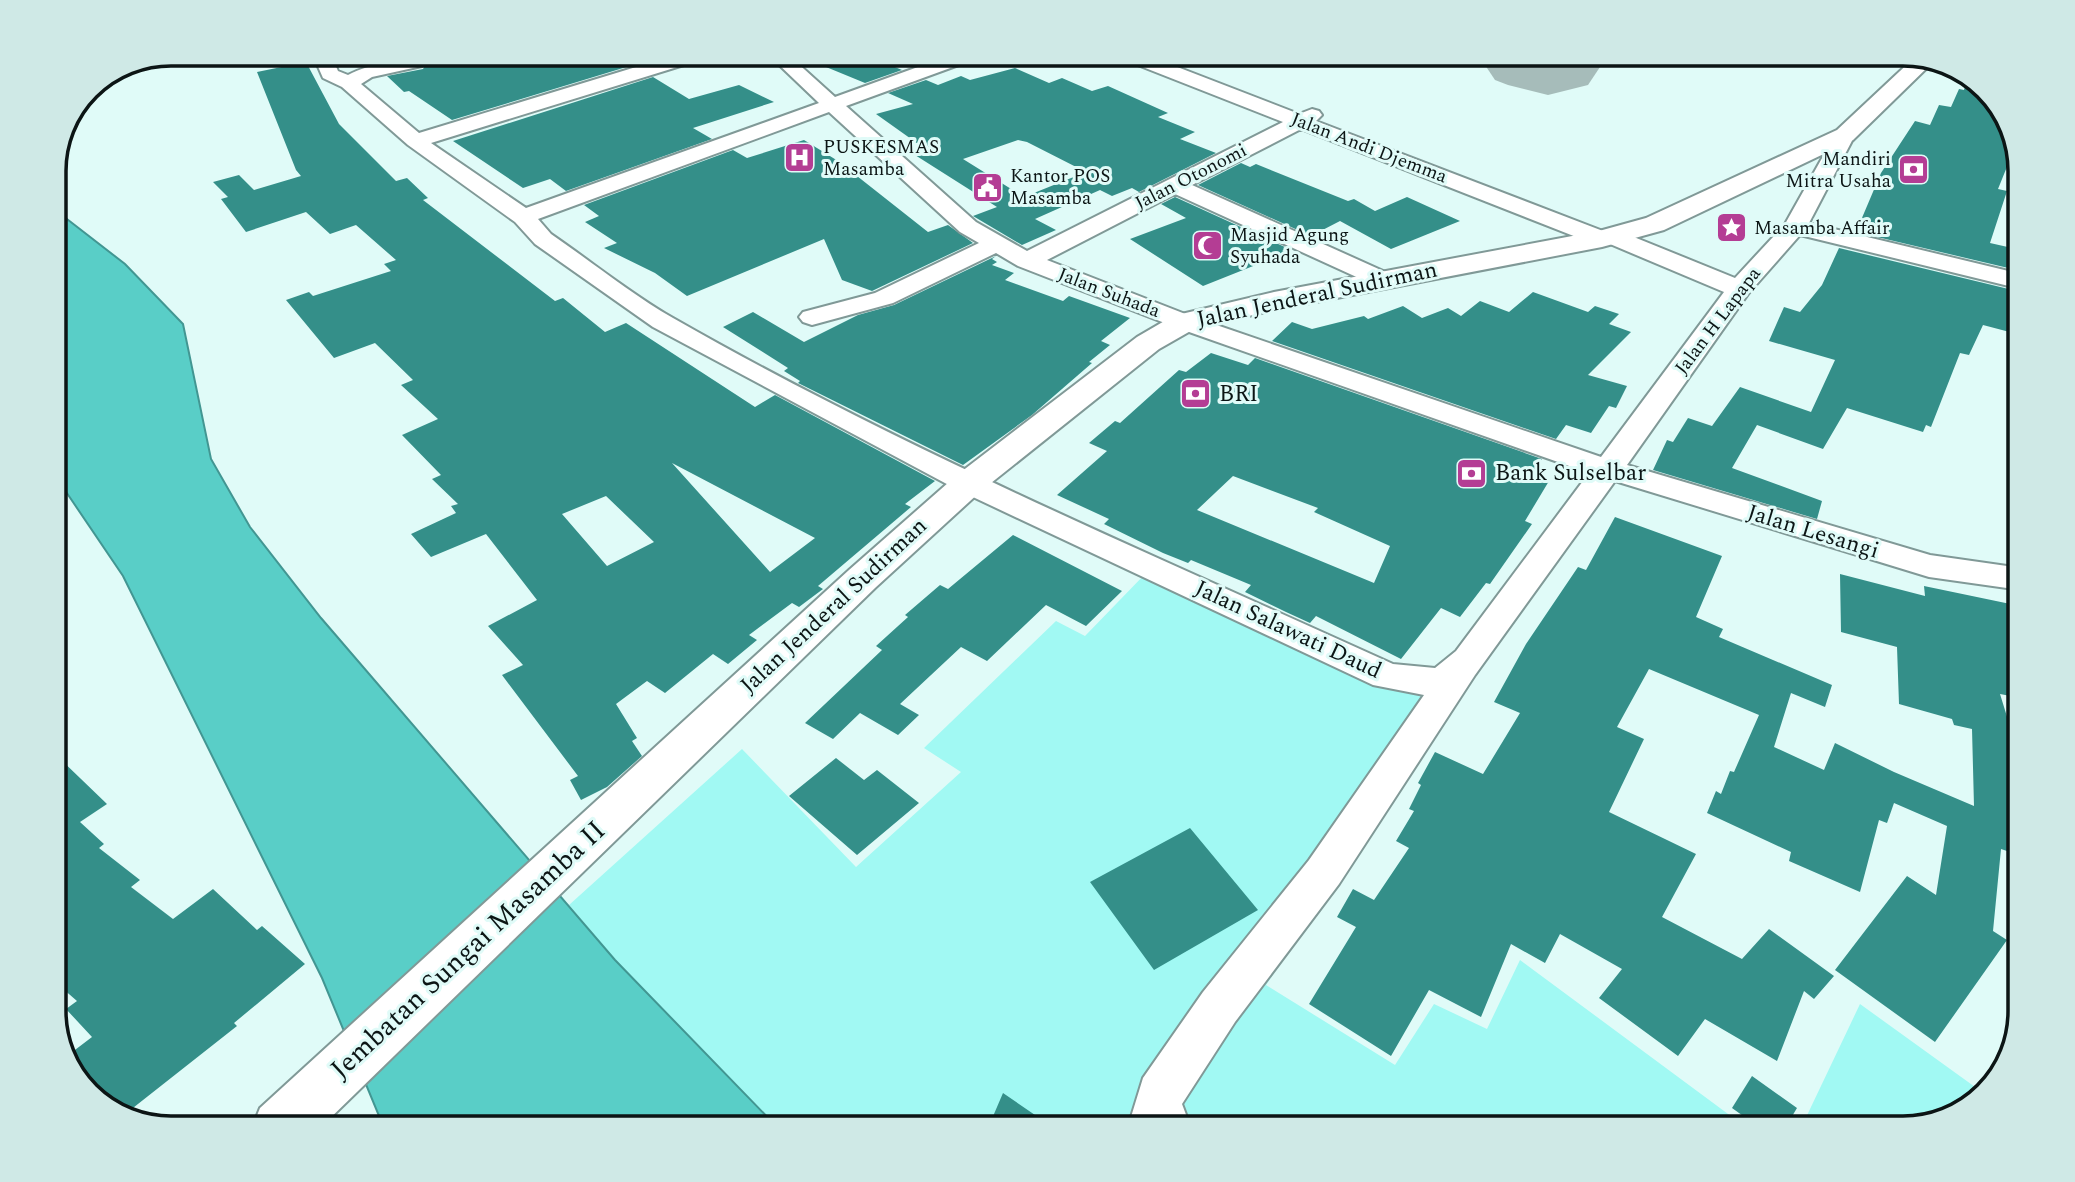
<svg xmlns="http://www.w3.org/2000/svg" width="2075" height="1182" viewBox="0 0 2075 1182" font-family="Spectral,serif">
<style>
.green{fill:#a1f9f3}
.water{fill:#59cec7;stroke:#429692;stroke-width:2}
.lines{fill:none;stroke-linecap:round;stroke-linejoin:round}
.runway{fill:#a6bcba;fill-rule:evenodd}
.building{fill:#348f89;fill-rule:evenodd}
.street-casing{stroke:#809997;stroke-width:4}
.highway-casing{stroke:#809997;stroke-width:4}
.street{fill:#fff;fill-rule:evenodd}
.highway{fill:#fff;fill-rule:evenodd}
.labels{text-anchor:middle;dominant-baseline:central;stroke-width:6;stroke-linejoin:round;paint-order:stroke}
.far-poi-label{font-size:19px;fill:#0c1515;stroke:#e0fbf8;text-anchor:start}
.far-street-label{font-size:19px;fill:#0c1515;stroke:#e0fbf8}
.street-label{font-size:23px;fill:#0c1515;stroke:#e0fbf8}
.poi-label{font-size:23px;fill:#0c1515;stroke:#e0fbf8;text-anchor:start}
.near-street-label{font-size:28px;fill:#0c1515;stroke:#e0fbf8}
.rim{fill:none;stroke:#0c1515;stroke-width:3.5}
</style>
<rect width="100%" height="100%" fill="#e0fbf8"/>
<path class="green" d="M 1148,571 L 1452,710 L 1266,985 L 1395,1065 L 1434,1004 L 1487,1029 L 1520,960 L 1747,1128 L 778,1128 L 615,960 L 569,905 L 742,749 L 856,867 L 961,772 L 924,748 L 1056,621 L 1085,636 Z
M 1860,1004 L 1982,1092 L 1963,1112 L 1904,1128 L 1801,1128 Z"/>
<path class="water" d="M 54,209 L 125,264 L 183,324 L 211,459 L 250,527 L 321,618 L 615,960 L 778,1128 L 384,1128 L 322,978 L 123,576 L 54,474 Z"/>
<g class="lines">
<path class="runway" d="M 1479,56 L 1600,56 L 1604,61 L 1588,85 L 1548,95 L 1508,85 L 1495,80 Z"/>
</g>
<path class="building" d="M 876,59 L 902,70 L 865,83 L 809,60 Z
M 625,61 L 633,65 L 452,120 L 409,91 L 404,92 L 387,76 L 423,69 L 427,62 Z
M 306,62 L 339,124 L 396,181 L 407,178 L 428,198 L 423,200 L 555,301 L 563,298 L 605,332 L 626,323 L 755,407 L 775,395 L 935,481 L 905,504 L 911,507 L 818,586 L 823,589 L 799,607 L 792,603 L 749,635 L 757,640 L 728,664 L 713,654 L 665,693 L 647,681 L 616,704 L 637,738 L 632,741 L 642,756 L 607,787 L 581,800 L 570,780 L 578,776 L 502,675 L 523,665 L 488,626 L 537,600 L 486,534 L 431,557 L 411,534 L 456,513 L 451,506 L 458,504 L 432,479 L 441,475 L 402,435 L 438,419 L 401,385 L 413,380 L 375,343 L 334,358 L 286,300 L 309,292 L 313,296 L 391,271 L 384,264 L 396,260 L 356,225 L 330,234 L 306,212 L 246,232 L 221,199 L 228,197 L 213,182 L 239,175 L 254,190 L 301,176 L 296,170 L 257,72 ZM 672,463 L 815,538 L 770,572 ZM 606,496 L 654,542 L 607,566 L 562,514 Z
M 1015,68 L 1049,83 L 1062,78 L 1092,91 L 1108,86 L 1168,113 L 1158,117 L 1195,132 L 1180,139 L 1216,153 L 1139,192 L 1132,188 L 1112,196 L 1100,190 L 1035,219 L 1056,230 L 1022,245 L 973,216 L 997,207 L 915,155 L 921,146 L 876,114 L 913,104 L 888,93 L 926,80 L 938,85 L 961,76 L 970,80 ZM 1018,140 L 1027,142 L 1086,172 L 1024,197 L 963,159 Z
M 1968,76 L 2005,113 L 2015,147 L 1998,189 L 2007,191 L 1990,243 L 2021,250 L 2021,271 L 1856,232 L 1881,173 L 1915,121 L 1930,125 L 1939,105 L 1951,107 L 1959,89 L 1964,90 Z
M 653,77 L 689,99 L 739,85 L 774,102 L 693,128 L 712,139 L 566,191 L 550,179 L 523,188 L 453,141 Z
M 804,140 L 838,161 L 928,232 L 948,225 L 973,243 L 872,291 L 842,280 L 824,239 L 687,296 L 655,273 L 604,248 L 617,243 L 585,222 L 599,216 L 584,205 L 733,150 L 747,158 Z
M 1241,163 L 1250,167 L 1256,164 L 1348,201 L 1354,199 L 1375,211 L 1407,197 L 1460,221 L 1391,249 L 1340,221 L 1311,236 L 1198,185 Z
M 1175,197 L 1287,248 L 1282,251 L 1286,253 L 1203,286 L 1130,239 L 1186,218 L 1161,204 Z
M 1839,248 L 2021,292 L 2021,335 L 1983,325 L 1969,355 L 1960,353 L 1931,427 L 1926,425 L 1923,432 L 1847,408 L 1823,449 L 1757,425 L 1732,468 L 1822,501 L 1817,519 L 1653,470 L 1667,440 L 1673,442 L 1688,418 L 1712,426 L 1740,387 L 1811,412 L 1835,360 L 1769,341 L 1784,307 L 1800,312 L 1822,285 Z
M 996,256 L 992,259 L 997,262 L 992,265 L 1014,273 L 1005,280 L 1063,301 L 1069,296 L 1130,318 L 1101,341 L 1110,345 L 1089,362 L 1092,363 L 1032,415 L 963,465 L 798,383 L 800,381 L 784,371 L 788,368 L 723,327 L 753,312 L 804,342 L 858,315 L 894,305 Z
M 1533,292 L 1588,312 L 1595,306 L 1619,314 L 1609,324 L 1631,332 L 1588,375 L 1627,386 L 1616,408 L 1609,406 L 1591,433 L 1566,425 L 1556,439 L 1272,341 L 1292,322 L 1312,329 L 1364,316 L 1368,319 L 1403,306 L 1422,318 L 1448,308 L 1461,316 L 1480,301 L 1509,312 Z
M 1211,353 L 1248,365 L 1255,358 L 1542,459 L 1531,475 L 1549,481 L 1525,521 L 1532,524 L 1490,584 L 1486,583 L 1460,617 L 1441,608 L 1401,659 L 1316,616 L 1310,623 L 1286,612 L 1245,592 L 1251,585 L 1191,560 L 1188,563 L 1163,553 L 1104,524 L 1109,519 L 1057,495 L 1107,451 L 1089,443 L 1115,421 L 1120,423 L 1179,370 L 1186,372 ZM 1233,476 L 1318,508 L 1314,512 L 1390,546 L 1374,583 L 1197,510 Z
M 1615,517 L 1722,556 L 1696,617 L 1723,629 L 1719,637 L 1832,685 L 1825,707 L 1791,693 L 1774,747 L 1824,770 L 1835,743 L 1894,772 L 1974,806 L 1972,729 L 1954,725 L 1952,719 L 1899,704 L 1897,647 L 1841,632 L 1840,574 L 1925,596 L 1924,586 L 2020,606 L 2021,698 L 2000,694 L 2021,762 L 2021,810 L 2014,808 L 2007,851 L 2001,849 L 1993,931 L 2007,940 L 1935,1042 L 1835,970 L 1907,876 L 1936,895 L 1947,826 L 1894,803 L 1887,823 L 1879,820 L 1860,892 L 1789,861 L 1791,852 L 1707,813 L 1716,791 L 1721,794 L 1730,771 L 1734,772 L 1759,715 L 1649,669 L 1617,727 L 1644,739 L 1609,812 L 1696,854 L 1662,917 L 1742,959 L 1769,929 L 1834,976 L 1814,999 L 1804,991 L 1777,1061 L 1705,1019 L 1678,1056 L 1599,998 L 1622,969 L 1560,934 L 1545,963 L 1511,944 L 1481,1017 L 1429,990 L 1391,1056 L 1309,1004 L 1356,927 L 1337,917 L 1353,889 L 1374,900 L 1409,848 L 1396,841 L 1414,811 L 1409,809 L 1421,785 L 1418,783 L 1435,752 L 1483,774 L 1520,713 L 1494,702 L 1526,644 L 1578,567 L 1586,570 Z
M 1013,535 L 1122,591 L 1086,626 L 1046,605 L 987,661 L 961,647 L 900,704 L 919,715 L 898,735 L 860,713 L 833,739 L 805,723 L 882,650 L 876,646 L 908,617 L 905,615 L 940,585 L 948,589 Z
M 54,753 L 107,804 L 80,822 L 104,844 L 99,848 L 140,880 L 131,887 L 173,919 L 213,889 L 257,930 L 262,926 L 305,964 L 234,1023 L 237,1026 L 124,1115 L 113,1112 L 74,1075 L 67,1056 L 92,1037 L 66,1009 L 77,1001 L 54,981 Z
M 836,758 L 864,780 L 877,770 L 919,803 L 857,855 L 789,796 Z
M 1190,828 L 1258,910 L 1154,970 L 1090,882 Z
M 1752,1076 L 1797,1108 L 1785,1128 L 1760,1128 L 1732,1108 Z
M 1003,1093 L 1054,1128 L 988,1128 Z"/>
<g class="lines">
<defs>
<path id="street" d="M 1128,58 L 1154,58 L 1299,114 L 1312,109 L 1319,111 L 1322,115 L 1316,121 L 1603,231 L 1619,231 L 1735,278 L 1785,224 L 1835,135 L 1845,129 L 1855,135 L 1809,223 L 2021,274 L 2021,289 L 1800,235 L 1748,294 L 1627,465 L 1930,555 L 2021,568 L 2021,590 L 1929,577 L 1615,481 L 1475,675 L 1339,884 L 1235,1022 L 1182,1104 L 1191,1128 L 1136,1128 L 1131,1117 L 1143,1078 L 1203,992 L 1309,860 L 1424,695 L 1373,685 L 958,490 L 653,327 L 535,244 L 515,222 L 408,145 L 342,87 L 323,78 L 316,62 L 334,62 L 338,71 L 348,75 C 372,62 398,62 424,62 L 422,66 L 372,77 L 361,84 L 419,133 L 659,60 L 689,60 L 687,64 L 431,143 L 526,208 L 819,103 L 774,60 L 794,60 L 835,97 L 940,59 L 966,59 L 964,63 L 846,106 L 976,222 L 1027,251 L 1283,122 L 1130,62 ZM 829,112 L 960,232 L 979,243 L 875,293 L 803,312 L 799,317 L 803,322 L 812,325 L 893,303 L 996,253 L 1018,266 L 1175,327 L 1589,473 L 1456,651 L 1435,668 L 1393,664 C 1151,554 904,450 673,318 C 631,294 592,262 551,234 L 538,219 ZM 1301,129 L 1594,244 L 1610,244 L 1724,292 L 1601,457 L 1193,317 L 1047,260 L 1175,194 L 1374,285 L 1392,285 L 1395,280 L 1392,275 L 1192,185 Z
M 1917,58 L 1962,70 L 1967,74 L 1915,66 L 1913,62 Z"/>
<path id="highway" d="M 1915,57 L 1933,62 L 1853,140 L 1664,230 L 1602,247 L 1274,310 L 1194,329 L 1159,349 L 981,491 L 875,588 L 320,1128 L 252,1128 L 260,1108 L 849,570 L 957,475 L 1137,337 L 1173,316 L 1274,292 L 1599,231 L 1646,218 L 1837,130 Z"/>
</defs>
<use href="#street" class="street-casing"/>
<use href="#highway" class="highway-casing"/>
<use href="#street" class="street"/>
<use href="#highway" class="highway"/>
</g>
<defs>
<symbol id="hospital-square" viewBox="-11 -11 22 22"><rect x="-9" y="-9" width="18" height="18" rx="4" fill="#b43d94" stroke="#e0fbf8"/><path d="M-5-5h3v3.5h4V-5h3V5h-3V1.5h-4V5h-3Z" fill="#fff"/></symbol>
<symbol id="bank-square" viewBox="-11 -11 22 22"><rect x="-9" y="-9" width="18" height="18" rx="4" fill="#b43d94" stroke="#e0fbf8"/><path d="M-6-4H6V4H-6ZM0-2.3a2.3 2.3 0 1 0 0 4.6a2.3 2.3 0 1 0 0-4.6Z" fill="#fff"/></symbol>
<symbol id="civic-square" viewBox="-11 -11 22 22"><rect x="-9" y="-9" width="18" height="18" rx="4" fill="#b43d94" stroke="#e0fbf8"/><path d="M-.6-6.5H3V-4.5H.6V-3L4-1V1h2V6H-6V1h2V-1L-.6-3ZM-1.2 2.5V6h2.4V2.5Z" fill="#fff"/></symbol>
<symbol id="sight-square" viewBox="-11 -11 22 22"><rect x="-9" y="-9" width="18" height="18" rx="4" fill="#b43d94" stroke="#e0fbf8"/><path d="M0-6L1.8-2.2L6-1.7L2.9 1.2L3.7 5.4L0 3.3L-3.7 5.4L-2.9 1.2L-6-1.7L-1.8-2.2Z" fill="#fff"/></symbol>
<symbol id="mosque-square" viewBox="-11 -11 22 22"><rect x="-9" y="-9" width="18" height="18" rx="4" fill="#b43d94" stroke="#e0fbf8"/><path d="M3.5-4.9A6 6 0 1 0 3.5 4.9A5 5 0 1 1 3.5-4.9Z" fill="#fff"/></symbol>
</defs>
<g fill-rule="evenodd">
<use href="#hospital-square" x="782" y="140" width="35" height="35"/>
<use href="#bank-square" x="1896" y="152" width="35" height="35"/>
<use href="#civic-square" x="970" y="170" width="35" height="35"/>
<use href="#sight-square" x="1714" y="210" width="35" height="35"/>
<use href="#mosque-square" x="1190" y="228" width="35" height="35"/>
<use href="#bank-square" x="1178" y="376" width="35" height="35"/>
<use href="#bank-square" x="1454" y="456" width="35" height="35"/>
</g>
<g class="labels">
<g class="far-poi-label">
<text x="823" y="147">PUSKESMAS<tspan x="823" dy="22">Masamba</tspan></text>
<text x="1891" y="159" text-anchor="end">Mandiri<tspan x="1891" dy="22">Mitra Usaha</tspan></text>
<text x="1010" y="176">Kantor POS<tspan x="1010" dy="22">Masamba</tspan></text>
<text x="1754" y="228">Masamba Affair</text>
<text x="1230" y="235">Masjid Agung<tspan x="1230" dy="22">Syuhada</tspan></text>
</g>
<g class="far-street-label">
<text transform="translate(1369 148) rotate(21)">Jalan Andi Djemma</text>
<text transform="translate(1191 177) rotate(-27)">Jalan Otonomi</text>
<text transform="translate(1109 293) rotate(21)">Jalan Suhada</text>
<text transform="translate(1718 321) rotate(-53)">Jalan H Lapapa</text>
</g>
<g class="street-label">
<text transform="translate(1317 295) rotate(-12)">Jalan Jenderal Sudirman</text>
<text transform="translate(1813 532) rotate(17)">Jalan Lesangi</text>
<text transform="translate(834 606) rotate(-43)">Jalan Jenderal Sudirman</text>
<text transform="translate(1288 630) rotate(25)">Jalan Salawati Daud</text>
</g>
<g class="poi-label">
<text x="1219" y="394">BRI</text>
<text x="1495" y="473">Bank Sulselbar</text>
</g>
<g class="near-street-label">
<text transform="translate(468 950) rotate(-43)">Jembatan Sungai Masamba II</text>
</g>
</g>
<path d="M0 0H2075V1182H0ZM171 66H1903A105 105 0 0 1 2008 171V1011A105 105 0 0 1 1903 1116H171A105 105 0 0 1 66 1011V171A105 105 0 0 1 171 66Z" fill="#cfe9e6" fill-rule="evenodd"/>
<path class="rim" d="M171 66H1903A105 105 0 0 1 2008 171V1011A105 105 0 0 1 1903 1116H171A105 105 0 0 1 66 1011V171A105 105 0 0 1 171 66Z"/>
</svg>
